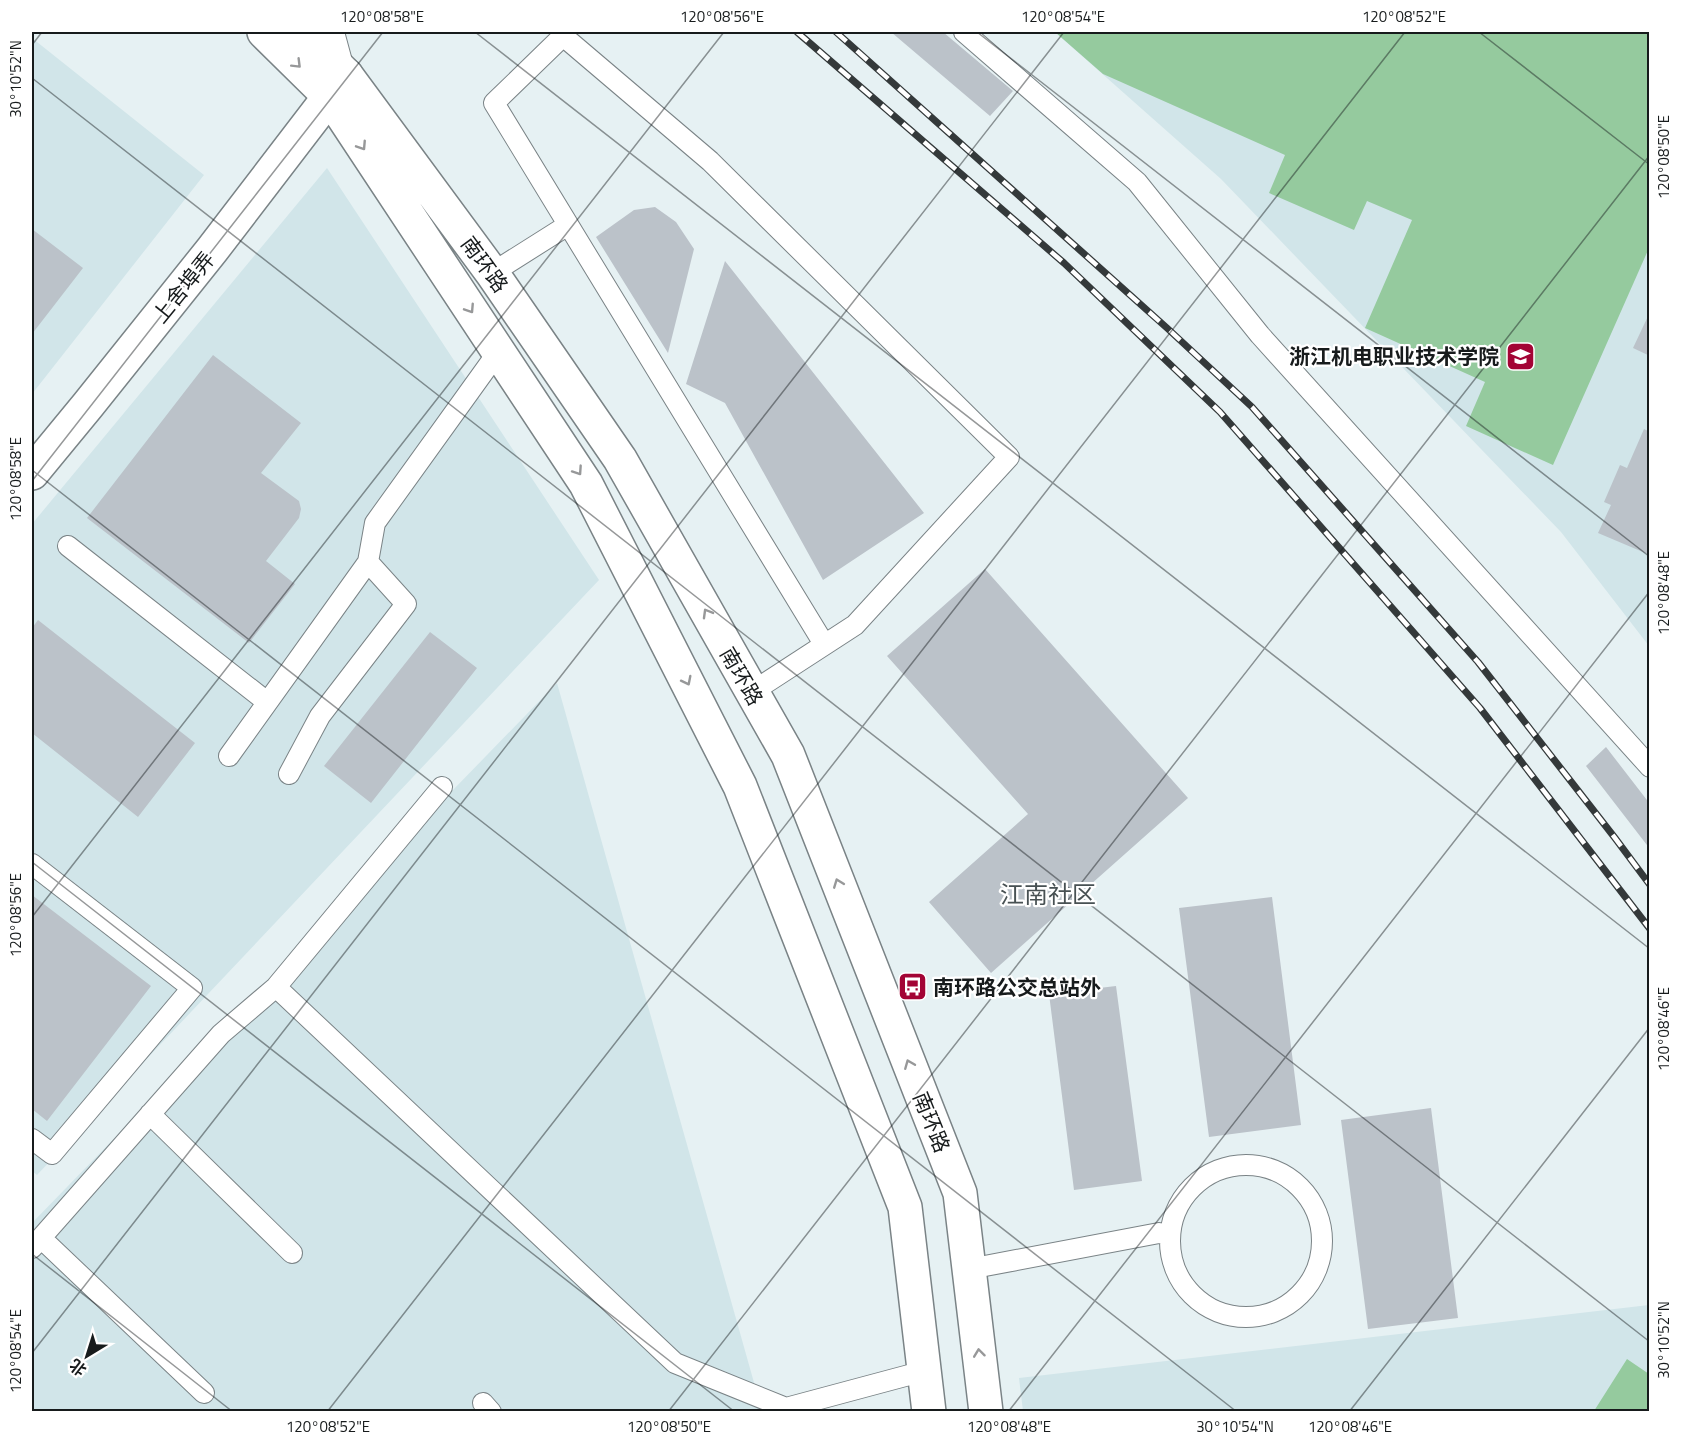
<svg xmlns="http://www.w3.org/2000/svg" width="1681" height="1443" viewBox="0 0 1681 1443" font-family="'Titillium Web','Noto Sans SC',sans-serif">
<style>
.built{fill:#d1e5e9}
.green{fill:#95ca9e}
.building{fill:#bbc2c9}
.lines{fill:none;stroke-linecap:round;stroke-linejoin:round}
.service-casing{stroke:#7a8386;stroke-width:22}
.minor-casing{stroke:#7a8386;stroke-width:36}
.secondary-casing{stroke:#7a8386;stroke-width:36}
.service{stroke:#fff;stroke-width:20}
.minor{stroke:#fff;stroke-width:33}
.secondary{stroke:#fff;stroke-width:33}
.rail-casing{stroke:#34393a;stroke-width:7}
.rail{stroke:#fff;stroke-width:4.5;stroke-dasharray:14;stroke-linecap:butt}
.oneway{stroke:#979899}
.ticks{fill:none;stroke:#171b1c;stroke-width:1.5;stroke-opacity:0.45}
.labels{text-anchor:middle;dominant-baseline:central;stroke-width:4.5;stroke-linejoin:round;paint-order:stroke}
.street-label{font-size:21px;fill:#171b1c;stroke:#fff}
.poi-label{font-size:21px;font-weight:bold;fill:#171b1c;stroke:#fff;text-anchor:end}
.quarter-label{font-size:24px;fill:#485153;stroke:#fff}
.neatline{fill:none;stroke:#171b1c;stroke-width:2}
.ticks-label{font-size:15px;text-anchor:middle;fill:#171b1c}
</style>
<rect width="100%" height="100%" fill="#e6f1f3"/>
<path class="built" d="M 1055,32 L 1649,32 L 1649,646 L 1561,532 L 1221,179 Z
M 32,38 L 204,175 L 32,394 Z
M 327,168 L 599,580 L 37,1175 L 32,1171 L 32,524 Z
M 557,683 L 762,1411 L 32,1412 L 32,1223 Z
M 1649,1305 L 1649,1411 L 1023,1411 L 1019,1378 Z"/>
<path class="green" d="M 1055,32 L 1649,32 L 1649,248 L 1553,465 L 1466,426 L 1485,382 L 1365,328 L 1412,220 L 1367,201 L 1354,230 L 1269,193 L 1285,155 L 1103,74 Z
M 1627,1359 L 1649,1374 L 1649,1411 L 1594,1411 Z"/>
<path class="building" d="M 891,32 L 943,32 L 1013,91 L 990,116 Z
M 655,207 L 676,222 L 694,249 L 668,353 L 596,237 L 634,210 Z
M 32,229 L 83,268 L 32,334 Z
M 725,261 L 924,513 L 823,580 L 725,403 L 686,384 Z
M 1650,312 L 1650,356 L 1633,348 Z
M 213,355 L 301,423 L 261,473 L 299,501 L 301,509 L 299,518 L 266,561 L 295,584 L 249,643 L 87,518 Z
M 1644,429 L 1650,432 L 1650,555 L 1598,533 L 1611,505 L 1604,502 L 1620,465 L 1627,468 Z
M 985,569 L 1188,798 L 991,973 L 929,902 L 1028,814 L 887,656 Z
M 38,620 L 195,743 L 138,817 L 32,733 L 32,628 Z
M 430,632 L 477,668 L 371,803 L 324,766 Z
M 1606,747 L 1650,804 L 1650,849 L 1586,766 Z
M 32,895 L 151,986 L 47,1121 L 32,1109 Z
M 1272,897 L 1301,1125 L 1209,1137 L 1179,908 Z
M 1116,986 L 1142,1181 L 1074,1190 L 1049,994 Z
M 1431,1108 L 1458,1318 L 1368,1329 L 1341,1120 Z"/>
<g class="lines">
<defs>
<path id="service" d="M 334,32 L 344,69
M 964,32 L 1137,182 L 1260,335 L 1650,767
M 492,273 L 568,225
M 68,546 L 267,702
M 752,692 L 855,625 L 1009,457 L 710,161 L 563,36 L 494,103 L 824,644
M 229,756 L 368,562
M 289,774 L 320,716 L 406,604 L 368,562 L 375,523 L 498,352
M 32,864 L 192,988 L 52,1154 L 32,1139
M 276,987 L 675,1363 L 786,1408 L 924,1371
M 150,1114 L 292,1253
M1170 1241a76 76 0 1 1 152 0a76 76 0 1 1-152 0Z
M 41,1238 L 204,1393
M 32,1248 L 221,1034 L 276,987 L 442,787
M 969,1269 L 1159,1233 L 1170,1235
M 483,1403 L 491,1412"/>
<path id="minor" d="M 32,473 L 88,405 L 212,250 L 346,75"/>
<path id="secondary" d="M 264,32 L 330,97 L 586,484 L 740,786 L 905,1207 L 929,1412
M 302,32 L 346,75 L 492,273 L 620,459 L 788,755 L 960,1193 L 986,1412"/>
</defs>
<use href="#service" class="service-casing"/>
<use href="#minor" class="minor-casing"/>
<use href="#secondary" class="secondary-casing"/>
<use href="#service" class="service"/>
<use href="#minor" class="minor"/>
<use href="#secondary" class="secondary"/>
<defs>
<path id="rail" d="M 797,32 L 1064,263 L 1220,412 L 1480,708 L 1650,929
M 836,32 L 1167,328 L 1252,407 L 1478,662 L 1615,838 L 1650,885"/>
</defs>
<use href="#rail" class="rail-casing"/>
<use href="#rail" class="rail"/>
</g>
<defs><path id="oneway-chevron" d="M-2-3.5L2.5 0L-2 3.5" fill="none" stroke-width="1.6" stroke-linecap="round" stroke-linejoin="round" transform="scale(1.5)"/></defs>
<g class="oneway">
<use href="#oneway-chevron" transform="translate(297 64) rotate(45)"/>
<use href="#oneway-chevron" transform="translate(362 146) rotate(57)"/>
<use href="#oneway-chevron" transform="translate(470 309) rotate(57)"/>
<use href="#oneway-chevron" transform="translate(578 471) rotate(56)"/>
<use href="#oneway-chevron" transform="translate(707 613) rotate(-120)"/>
<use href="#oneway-chevron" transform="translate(687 681) rotate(63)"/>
<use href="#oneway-chevron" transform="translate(838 883) rotate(-111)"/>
<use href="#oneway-chevron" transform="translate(909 1064) rotate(-112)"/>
<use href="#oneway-chevron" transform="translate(979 1353) rotate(-97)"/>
</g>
<path class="ticks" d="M 475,32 L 1650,949M 977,32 L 1650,557M 1479,32 L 1650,165M 32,45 L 42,32M 32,78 L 1650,1342M 32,470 L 1237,1412M 32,481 L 383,32M 32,862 L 735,1412M 32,917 L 724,32M 32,1254 L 233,1412M 32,1353 L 1064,32M 327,1412 L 1405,32M 668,1412 L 1650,155M 1008,1412 L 1650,591M 1349,1412 L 1650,1027"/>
<defs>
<symbol id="university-square" viewBox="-11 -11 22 22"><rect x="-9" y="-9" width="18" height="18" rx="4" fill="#a30435" stroke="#fff"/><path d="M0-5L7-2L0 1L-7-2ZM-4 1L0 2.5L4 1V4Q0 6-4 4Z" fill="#fff"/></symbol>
<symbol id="bus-square" viewBox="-11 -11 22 22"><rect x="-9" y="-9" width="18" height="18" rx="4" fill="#a30435" stroke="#fff"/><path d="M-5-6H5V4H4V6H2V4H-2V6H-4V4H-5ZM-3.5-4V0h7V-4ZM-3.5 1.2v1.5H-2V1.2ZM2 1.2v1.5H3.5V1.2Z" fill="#fff"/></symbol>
</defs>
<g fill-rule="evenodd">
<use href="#university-square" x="1504" y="340" width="33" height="33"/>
<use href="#bus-square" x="896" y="970" width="33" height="33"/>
</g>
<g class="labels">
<g class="street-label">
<text transform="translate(485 264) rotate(54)">南环路</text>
<text transform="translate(183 287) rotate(-51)">上舍埠弄</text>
<text transform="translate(742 676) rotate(60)">南环路</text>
<text transform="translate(932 1122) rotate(68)">南环路</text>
</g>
<g class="poi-label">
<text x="1499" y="356">浙江机电职业技术学院</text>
<text x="933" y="987" text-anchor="start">南环路公交总站外</text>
</g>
<g class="quarter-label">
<text x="1048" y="894">江南社区</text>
</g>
</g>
<rect width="1681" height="1443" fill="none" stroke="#ffffff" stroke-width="66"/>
<g transform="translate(87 1356) rotate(218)" stroke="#ffffff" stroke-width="4.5" paint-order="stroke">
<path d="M0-4.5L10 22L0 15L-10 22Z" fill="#171b1c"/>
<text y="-9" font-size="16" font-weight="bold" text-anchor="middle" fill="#171b1c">北</text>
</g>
<rect x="33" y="33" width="1615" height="1377" class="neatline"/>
<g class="ticks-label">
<text x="382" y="22">120°08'58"E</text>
<text x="722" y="22">120°08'56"E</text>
<text x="1063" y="22">120°08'54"E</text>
<text x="1404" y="22">120°08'52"E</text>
<text transform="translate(16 79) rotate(-90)" y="5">30°10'52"N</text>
<text transform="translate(1664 157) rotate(-90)" y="5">120°08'50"E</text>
<text transform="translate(16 479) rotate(-90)" y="5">120°08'58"E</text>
<text transform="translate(1664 593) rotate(-90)" y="5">120°08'48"E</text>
<text transform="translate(16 915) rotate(-90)" y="5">120°08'56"E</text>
<text transform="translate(1664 1029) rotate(-90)" y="5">120°08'46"E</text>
<text transform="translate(1664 1340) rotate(-90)" y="5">30°10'52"N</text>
<text transform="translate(16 1351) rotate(-90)" y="5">120°08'54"E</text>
<text x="328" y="1432">120°08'52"E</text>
<text x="669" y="1432">120°08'50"E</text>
<text x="1009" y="1432">120°08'48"E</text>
<text x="1235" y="1432">30°10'54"N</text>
<text x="1350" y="1432">120°08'46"E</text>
</g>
</svg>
